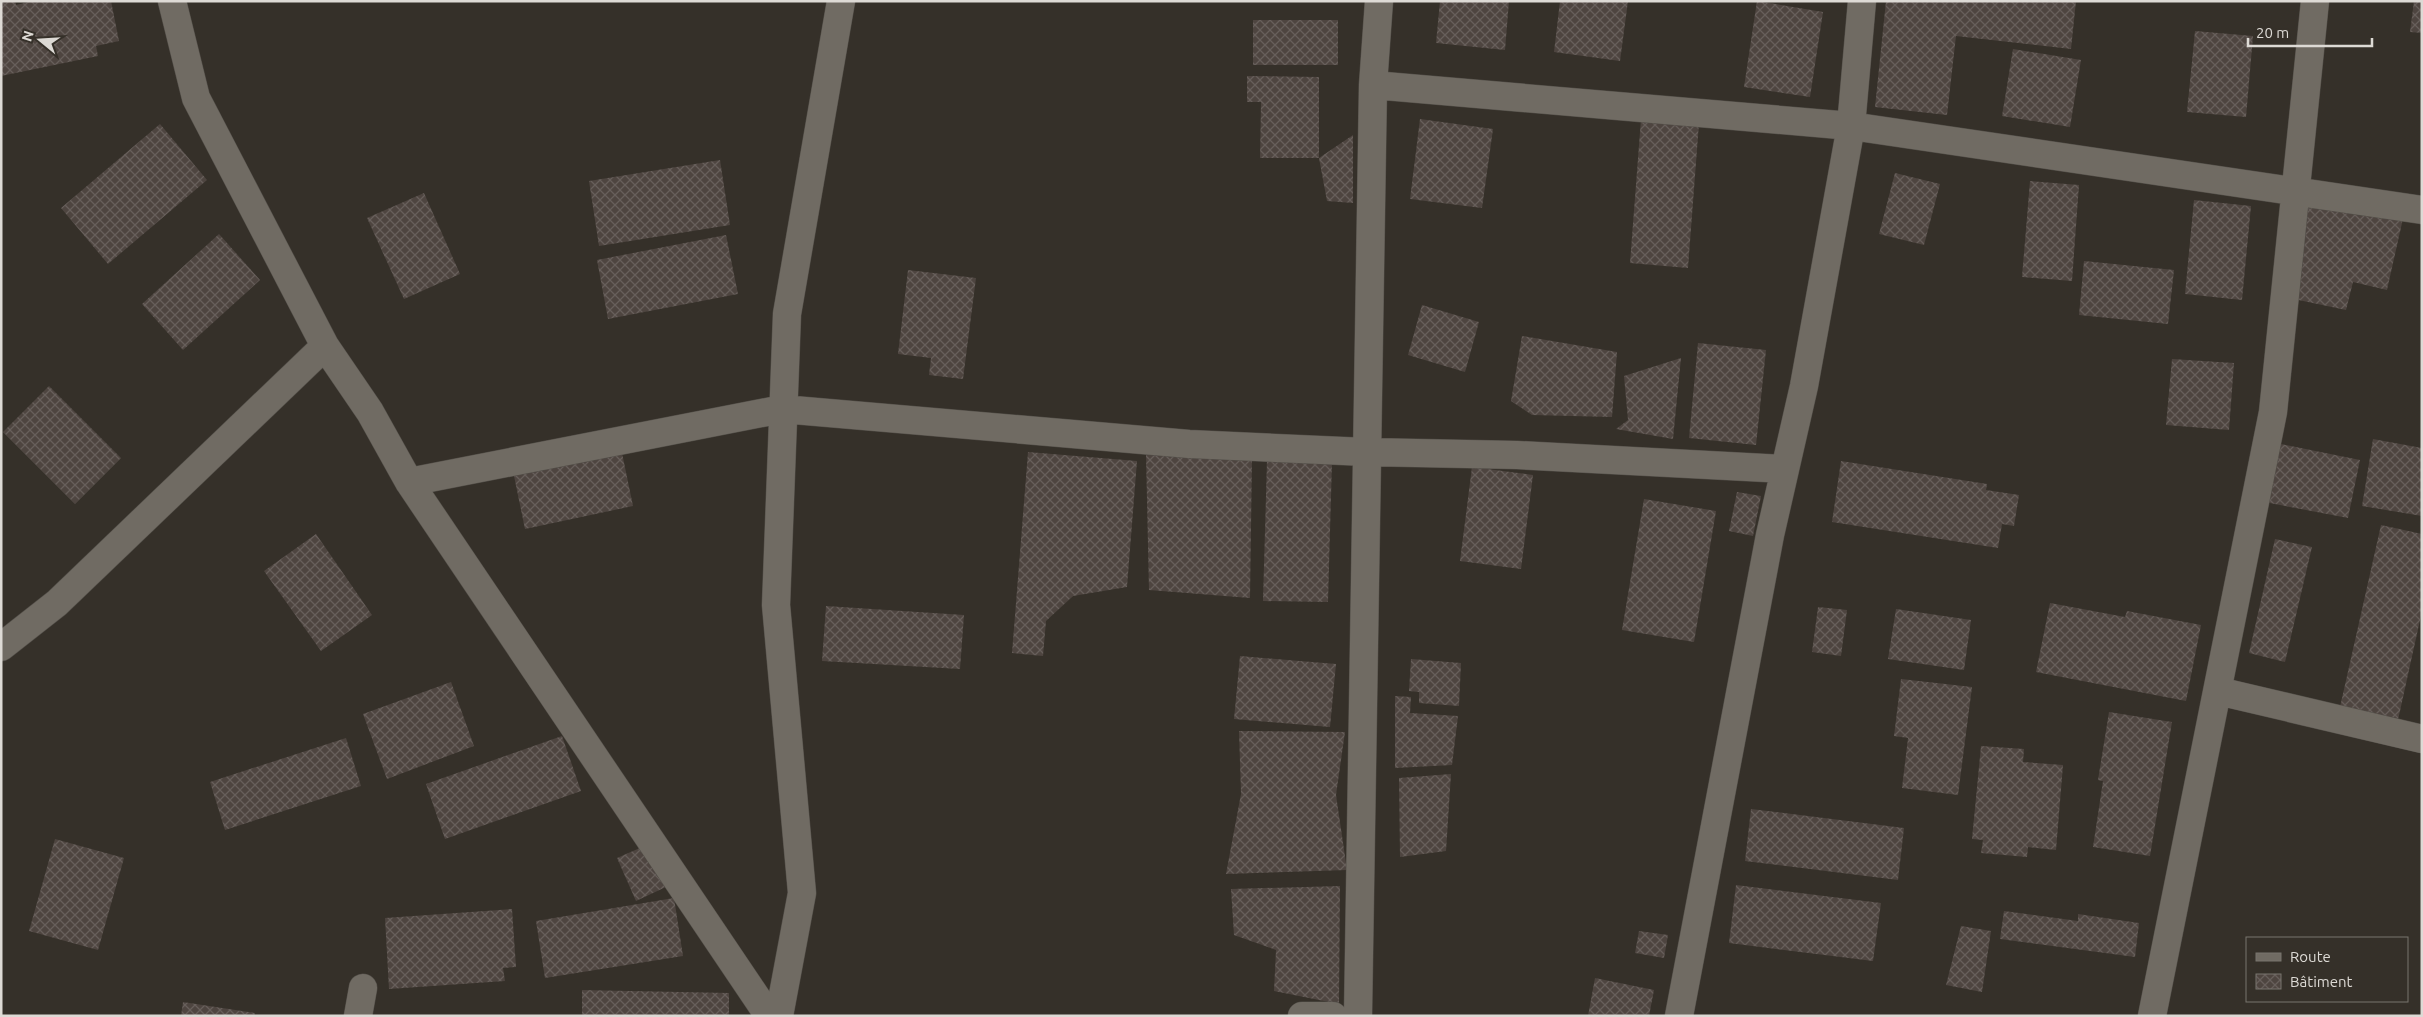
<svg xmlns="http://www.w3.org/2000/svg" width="2423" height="1017" viewBox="0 0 2423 1017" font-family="Ubuntu,sans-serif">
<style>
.building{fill:url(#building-cross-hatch)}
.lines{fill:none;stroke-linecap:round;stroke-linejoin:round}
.street-casing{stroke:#524e48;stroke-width:29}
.street{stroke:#706b63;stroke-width:28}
</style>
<defs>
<pattern id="building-cross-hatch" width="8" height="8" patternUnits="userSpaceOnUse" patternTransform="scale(1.25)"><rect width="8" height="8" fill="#4e4540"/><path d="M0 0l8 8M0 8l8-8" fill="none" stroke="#675f5b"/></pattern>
</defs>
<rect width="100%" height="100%" fill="#353029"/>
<path class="building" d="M 1,1 L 15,1 L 16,5 L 33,1 L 111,1 L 119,41 L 96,46 L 98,56 L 1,76 Z
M 1440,1 L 1509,1 L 1505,50 L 1436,43 Z
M 1560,1 L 1628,1 L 1620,61 L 1554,52 Z
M 1757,1 L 1823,12 L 1810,97 L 1744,87 Z
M 1886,1 L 2076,1 L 2071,49 L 1956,36 L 1947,115 L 1875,107 Z
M 2414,1 L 2422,1 L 2422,33 L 2410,32 Z
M 1253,20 L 1338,20 L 1338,65 L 1253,65 Z
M 2195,31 L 2253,36 L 2246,117 L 2187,112 Z
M 2013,49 L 2081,60 L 2070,127 L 2002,116 Z
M 1247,76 L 1319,77 L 1319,158 L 1260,158 L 1261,102 L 1247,102 Z
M 1420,119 L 1493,129 L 1482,208 L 1410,199 Z
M 1641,119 L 1699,123 L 1688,268 L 1630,263 Z
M 160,124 L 207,180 L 108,264 L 61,208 Z
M 1353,135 L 1353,203 L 1327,201 L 1319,158 Z
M 720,160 L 730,225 L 599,246 L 589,181 Z
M 1895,173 L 1940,184 L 1924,245 L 1879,234 Z
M 2030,181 L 2079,185 L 2072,281 L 2022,277 Z
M 424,193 L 460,274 L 404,299 L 367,218 Z
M 2311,195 L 2404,214 L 2387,290 L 2353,282 L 2346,310 L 2289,298 Z
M 2194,200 L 2251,206 L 2242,300 L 2185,294 Z
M 219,234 L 260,280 L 183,350 L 142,304 Z
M 726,235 L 738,294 L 608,319 L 597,260 Z
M 2084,261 L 2174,270 L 2168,324 L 2079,315 Z
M 908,270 L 976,278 L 963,379 L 929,375 L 931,358 L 898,354 Z
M 1422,305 L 1479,322 L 1465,372 L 1408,355 Z
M 1522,336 L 1617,352 L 1612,417 L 1532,415 L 1511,401 Z
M 1698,343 L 1766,350 L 1756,445 L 1689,438 Z
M 1681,358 L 1673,439 L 1616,429 L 1628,420 L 1624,376 Z
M 2172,359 L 2234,363 L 2229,430 L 2166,425 Z
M 49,386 L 121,458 L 75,504 L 3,432 Z
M 2373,439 L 2422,448 L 2422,516 L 2362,506 Z
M 2271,442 L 2360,460 L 2348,518 L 2259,501 Z
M 1028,452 L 1137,461 L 1127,587 L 1073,596 L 1046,621 L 1043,656 L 1012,653 Z
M 622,453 L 633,506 L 525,529 L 514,476 Z
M 1146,455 L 1252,456 L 1250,598 L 1149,590 Z
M 1267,460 L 1332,461 L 1328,602 L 1263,601 Z
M 1841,461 L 1987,484 L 1986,490 L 2019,495 L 2014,526 L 2002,524 L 1998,548 L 1832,522 Z
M 1472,467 L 1533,475 L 1521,569 L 1460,561 Z
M 1737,492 L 1761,496 L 1753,536 L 1729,531 Z
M 1644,499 L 1716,511 L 1694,642 L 1622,630 Z
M 2381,525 L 2422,534 L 2422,611 L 2398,720 L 2340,707 Z
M 316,534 L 372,615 L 321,651 L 264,571 Z
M 2275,539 L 2312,547 L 2285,662 L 2249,653 Z
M 2050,603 L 2125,617 L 2127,611 L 2201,625 L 2186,701 L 2036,672 Z
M 826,606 L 964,615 L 960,669 L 822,661 Z
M 1818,607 L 1847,610 L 1841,656 L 1812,652 Z
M 1896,609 L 1971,620 L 1964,670 L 1888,659 Z
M 1240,656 L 1336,664 L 1330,727 L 1234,719 Z
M 1411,659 L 1461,663 L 1459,706 L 1419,703 L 1419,692 L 1409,691 Z
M 1901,679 L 1972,687 L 1958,795 L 1902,788 L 1908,738 L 1894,736 Z
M 451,682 L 474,746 L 387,779 L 363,714 Z
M 1395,696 L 1411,697 L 1410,713 L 1458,716 L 1452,765 L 1395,768 Z
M 2109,712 L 2172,722 L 2150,856 L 2093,847 L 2103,781 L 2098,780 Z
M 1239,731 L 1345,732 L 1336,795 L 1347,870 L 1226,874 L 1241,794 Z
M 562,736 L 581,791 L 445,839 L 426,784 Z
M 346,738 L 361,786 L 225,830 L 210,782 Z
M 1981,746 L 2024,749 L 2023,762 L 2063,765 L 2056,850 L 2028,847 L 2027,857 L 1981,853 L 1983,840 L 1972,839 Z
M 1451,774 L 1446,851 L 1400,857 L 1399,778 Z
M 1751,809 L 1904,828 L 1898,880 L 1745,861 Z
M 55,839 L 124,858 L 98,950 L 29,931 Z
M 649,844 L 668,886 L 636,901 L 617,858 Z
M 1736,885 L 1881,903 L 1873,961 L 1729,943 Z
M 1340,886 L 1339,1004 L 1274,991 L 1276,950 L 1234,935 L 1231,889 Z
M 674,898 L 683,956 L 545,978 L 536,921 Z
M 512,909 L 516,967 L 503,968 L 505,981 L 389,989 L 385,918 Z
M 2004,911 L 2078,921 L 2078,914 L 2139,923 L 2135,957 L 2000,939 Z
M 1961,926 L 1991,931 L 1982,992 L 1946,985 Z
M 1639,931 L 1668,935 L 1664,958 L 1635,953 Z
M 1595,978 L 1654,990 L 1649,1016 L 1588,1016 Z
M 582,990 L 729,993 L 729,1016 L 582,1016 Z
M 183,1002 L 255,1013 L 254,1016 L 181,1016 Z"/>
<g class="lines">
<defs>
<path id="street" d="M 172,1 L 196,98 L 325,346 L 370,412 L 409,482 L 769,1016
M 1373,85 L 1851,126 L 2422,210
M 409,482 L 782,409 L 1189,444 L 1366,452 L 1517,455 L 1784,469
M 1,647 L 57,603 L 325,346
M 2218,691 L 2422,739
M 358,1016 L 363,988
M 779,1016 L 802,893 L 776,605 L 787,314 L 841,1
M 1302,1016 L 1333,1016
M 1358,1016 L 1373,85 L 1379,1
M 1679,1016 L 1770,535 L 1804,386 L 1851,126 L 1862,1
M 2152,1016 L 2273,412 L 2315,1"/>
</defs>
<use href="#street" class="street-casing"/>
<use href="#street" class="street"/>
</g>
<rect width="2423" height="1017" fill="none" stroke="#dddad5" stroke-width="5"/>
<rect x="2246" y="937" width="162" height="65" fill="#353029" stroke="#78746e"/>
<rect x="2256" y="953" width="25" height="8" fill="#706b63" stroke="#78746e"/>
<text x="2290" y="962" font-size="15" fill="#dddad5">Route</text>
<rect x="2256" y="974" width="25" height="15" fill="url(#building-cross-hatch)" stroke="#78746e"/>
<text x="2290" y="987" font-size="15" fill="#dddad5">Bâtiment</text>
<g transform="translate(40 40) rotate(288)" stroke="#353029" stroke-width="4" paint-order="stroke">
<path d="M0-4L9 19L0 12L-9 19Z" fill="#dddad5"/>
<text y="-8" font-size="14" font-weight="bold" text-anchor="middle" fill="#dddad5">N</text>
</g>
<path d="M2248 38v8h124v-8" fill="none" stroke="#dddad5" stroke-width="2.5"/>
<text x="2256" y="38" font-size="15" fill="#dddad5" stroke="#353029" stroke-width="4" paint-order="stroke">20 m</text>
</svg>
